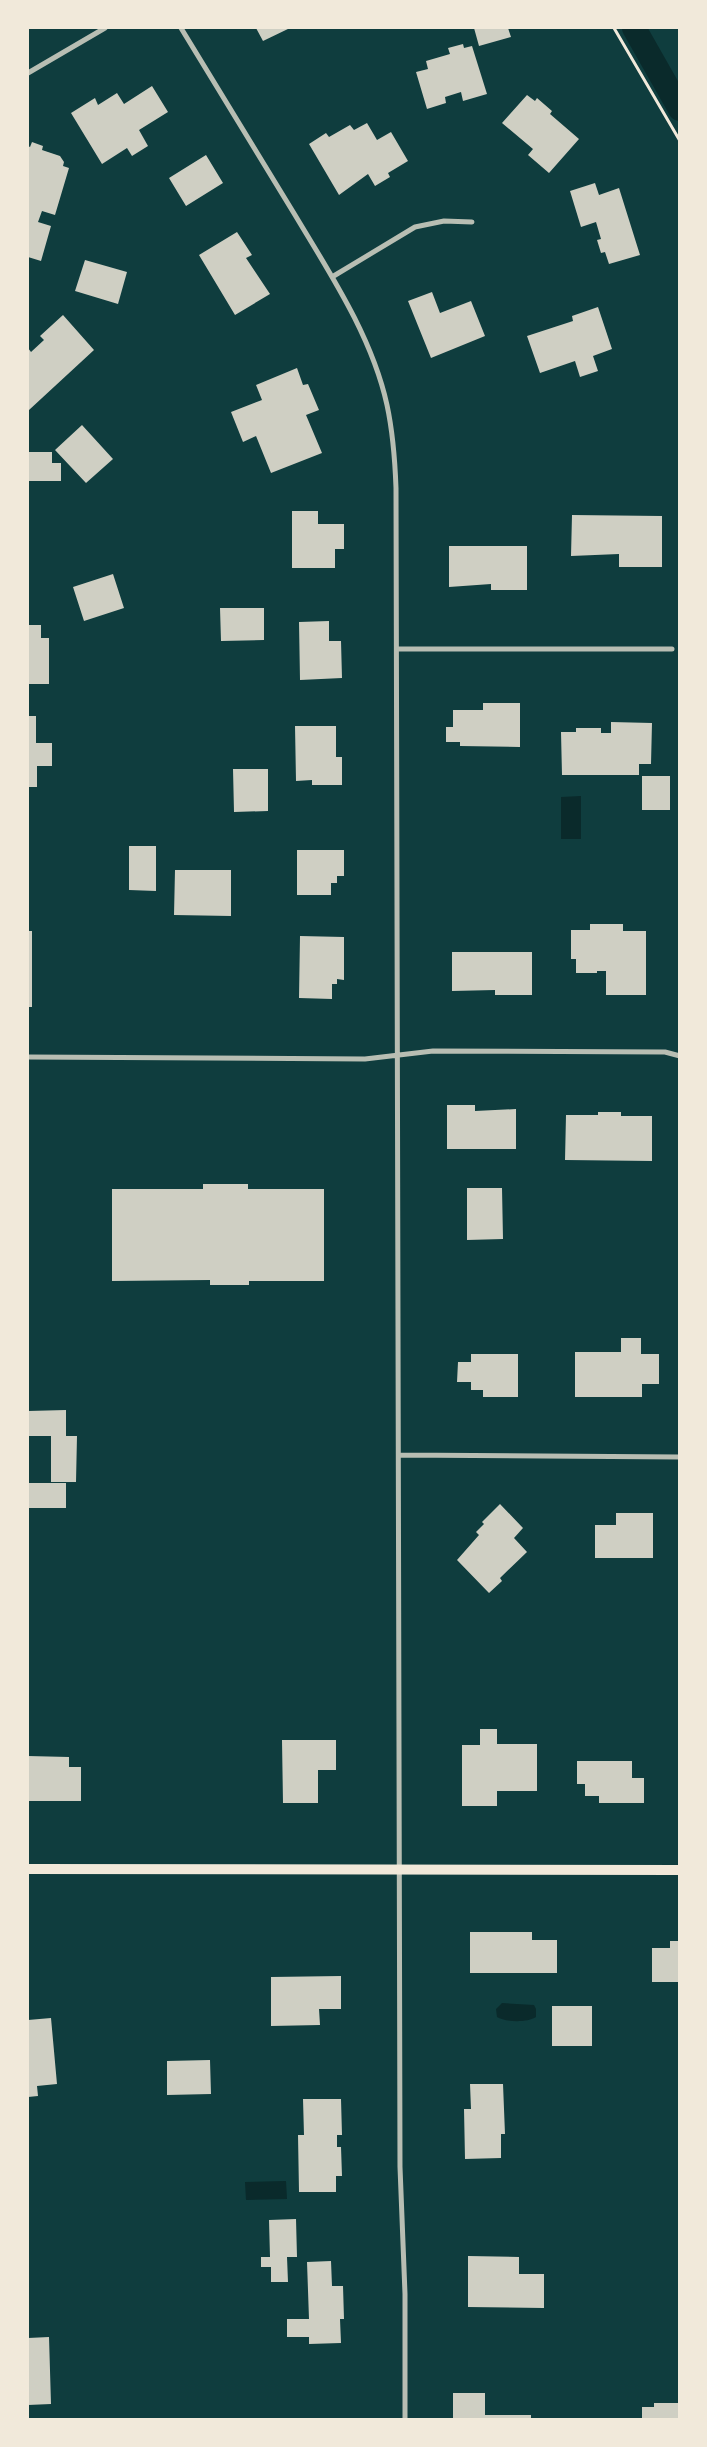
<svg xmlns="http://www.w3.org/2000/svg" width="707" height="2447" viewBox="0 0 707 2447" font-family="'Roboto Serif',serif">
<style>
.water{fill:#0a2a2b}
.lines{fill:none;stroke-linecap:round;stroke-linejoin:round}
.canal{stroke:#0a2a2b;stroke-width:24}
.building{fill:#cfcfc3}
.path{stroke:#f1e9da;stroke-width:3}
.minor{stroke:#b8beb3;stroke-width:5}
.secondary{stroke:#f1e9da;stroke-width:10}
</style>
<rect width="100%" height="100%" fill="#0f3d3e"/>
<path class="water" d="M 581,796 L 581,839 L 561,839 L 561,797 Z
M 502,2003 L 534,2005 L 536,2009 L 536,2017 C 527,2023 505,2022 497,2017 L 496,2009 Z
M 286,2181 L 287,2199 L 246,2200 L 245,2182 Z"/>
<g class="lines">
<path class="canal" d="M 634,28 L 680,109"/>
</g>
<path class="building" d="M 256,28 L 290,28 L 263,41 Z
M 474,28 L 508,28 L 511,37 L 479,46 Z
M 463,44 L 464,48 L 472,46 L 487,94 L 463,101 L 461,92 L 445,97 L 446,103 L 427,109 L 416,72 L 428,69 L 426,61 L 450,54 L 448,48 Z
M 152,86 L 168,112 L 139,130 L 148,146 L 132,156 L 127,148 L 102,164 L 71,113 L 95,98 L 98,105 L 117,93 L 124,104 Z
M 527,95 L 535,101 L 537,98 L 552,111 L 550,114 L 579,139 L 549,173 L 528,155 L 533,149 L 502,123 Z
M 367,123 L 377,140 L 391,132 L 408,161 L 388,173 L 390,177 L 375,186 L 368,174 L 339,195 L 309,144 L 326,133 L 329,137 L 350,125 L 354,130 Z
M 32,142 L 43,146 L 42,150 L 60,156 L 64,162 L 63,166 L 69,168 L 55,215 L 42,211 L 38,222 L 51,226 L 41,261 L 28,257 L 28,146 L 30,147 Z
M 206,155 L 223,183 L 186,206 L 169,178 Z
M 595,183 L 599,195 L 619,188 L 640,255 L 609,264 L 605,252 L 601,253 L 597,240 L 601,239 L 596,222 L 581,227 L 570,191 Z
M 237,232 L 252,255 L 246,258 L 270,294 L 235,315 L 199,255 Z
M 85,260 L 127,272 L 118,304 L 75,291 Z
M 432,292 L 440,313 L 471,301 L 485,336 L 431,358 L 408,301 Z
M 598,307 L 612,349 L 593,356 L 598,371 L 580,377 L 575,361 L 540,373 L 527,336 L 573,321 L 572,316 Z
M 63,315 L 94,350 L 29,410 L 28,348 L 31,352 L 44,340 L 40,336 Z
M 297,368 L 303,385 L 308,384 L 319,410 L 306,415 L 322,453 L 271,473 L 256,436 L 243,442 L 231,412 L 262,400 L 256,385 Z
M 82,425 L 113,459 L 86,483 L 55,450 Z
M 28,452 L 52,452 L 52,463 L 61,463 L 61,481 L 28,481 Z
M 292,511 L 318,511 L 318,524 L 344,524 L 344,549 L 335,549 L 335,568 L 292,568 Z
M 572,515 L 662,516 L 662,567 L 619,567 L 619,554 L 571,556 Z
M 449,546 L 527,546 L 527,590 L 491,590 L 491,584 L 449,587 Z
M 113,574 L 124,608 L 84,621 L 73,587 Z
M 220,608 L 264,608 L 264,640 L 221,641 Z
M 329,621 L 329,641 L 341,641 L 342,678 L 300,680 L 299,622 Z
M 28,625 L 41,625 L 41,638 L 49,638 L 49,684 L 28,684 Z
M 483,703 L 520,703 L 520,747 L 460,746 L 460,742 L 446,742 L 446,727 L 453,727 L 453,710 L 483,710 Z
M 28,716 L 36,716 L 36,743 L 52,743 L 52,766 L 37,766 L 37,787 L 28,787 Z
M 611,722 L 652,723 L 651,764 L 639,764 L 639,775 L 562,775 L 561,732 L 576,732 L 576,728 L 601,728 L 601,733 L 611,733 Z
M 295,726 L 336,726 L 336,757 L 342,757 L 342,785 L 312,785 L 312,780 L 296,781 Z
M 233,769 L 268,769 L 268,811 L 234,812 Z
M 642,776 L 670,776 L 670,810 L 642,810 Z
M 129,846 L 156,846 L 156,891 L 129,890 Z
M 297,850 L 344,850 L 344,876 L 337,876 L 337,883 L 331,883 L 331,895 L 297,895 Z
M 175,870 L 231,870 L 231,916 L 174,915 Z
M 590,924 L 623,924 L 623,931 L 646,931 L 646,995 L 606,995 L 606,971 L 597,971 L 597,973 L 576,973 L 576,959 L 571,959 L 571,930 L 590,930 Z
M 28,931 L 32,931 L 32,1007 L 28,1007 Z
M 300,936 L 344,937 L 344,980 L 337,979 L 337,984 L 332,984 L 332,999 L 299,998 Z
M 452,952 L 532,952 L 532,995 L 495,995 L 495,990 L 452,991 Z
M 447,1105 L 475,1105 L 475,1111 L 516,1109 L 516,1149 L 447,1149 Z
M 598,1112 L 621,1112 L 621,1116 L 652,1116 L 652,1161 L 565,1160 L 566,1115 L 598,1115 Z
M 203,1184 L 248,1184 L 248,1189 L 324,1189 L 324,1281 L 249,1281 L 249,1285 L 210,1285 L 210,1280 L 112,1281 L 112,1189 L 203,1189 Z
M 467,1188 L 502,1188 L 503,1239 L 467,1240 Z
M 621,1338 L 641,1338 L 641,1354 L 659,1354 L 659,1384 L 642,1384 L 642,1397 L 575,1397 L 575,1352 L 621,1352 Z
M 471,1354 L 518,1354 L 518,1397 L 483,1397 L 483,1390 L 471,1390 L 471,1382 L 457,1382 L 458,1362 L 471,1362 Z
M 66,1410 L 66,1436 L 77,1436 L 76,1482 L 51,1482 L 51,1436 L 28,1436 L 28,1411 Z
M 28,1483 L 66,1483 L 66,1508 L 28,1508 Z
M 500,1504 L 523,1528 L 514,1538 L 527,1552 L 500,1578 L 502,1581 L 489,1593 L 457,1560 L 479,1535 L 476,1532 L 484,1524 L 482,1522 Z
M 616,1513 L 653,1513 L 653,1558 L 595,1558 L 595,1525 L 616,1525 Z
M 480,1729 L 497,1729 L 497,1744 L 537,1744 L 537,1791 L 497,1791 L 497,1806 L 462,1806 L 462,1745 L 480,1745 Z
M 282,1740 L 336,1740 L 336,1770 L 318,1770 L 318,1803 L 283,1803 Z
M 28,1756 L 69,1757 L 69,1767 L 81,1767 L 81,1801 L 28,1801 Z
M 577,1761 L 632,1761 L 632,1778 L 644,1778 L 644,1803 L 599,1803 L 599,1796 L 585,1796 L 585,1784 L 577,1784 Z
M 470,1932 L 532,1932 L 532,1940 L 557,1940 L 557,1973 L 470,1973 Z
M 670,1941 L 680,1941 L 680,1982 L 652,1982 L 652,1948 L 670,1948 Z
M 341,1976 L 341,2009 L 319,2009 L 320,2025 L 271,2026 L 271,1977 Z
M 552,2006 L 592,2006 L 592,2046 L 552,2046 Z
M 51,2018 L 57,2084 L 37,2086 L 38,2096 L 28,2097 L 28,2020 Z
M 210,2060 L 211,2094 L 167,2095 L 167,2061 Z
M 470,2084 L 503,2084 L 505,2134 L 501,2134 L 501,2158 L 465,2159 L 464,2109 L 471,2109 Z
M 303,2099 L 341,2099 L 342,2135 L 337,2135 L 337,2147 L 341,2147 L 342,2176 L 336,2176 L 336,2192 L 299,2192 L 298,2135 L 304,2135 Z
M 296,2219 L 297,2257 L 287,2257 L 288,2282 L 271,2282 L 271,2267 L 261,2267 L 261,2257 L 270,2257 L 269,2220 Z
M 468,2256 L 519,2257 L 519,2274 L 544,2274 L 544,2308 L 468,2307 Z
M 331,2261 L 332,2286 L 343,2286 L 344,2319 L 340,2319 L 341,2343 L 309,2344 L 309,2337 L 287,2337 L 287,2319 L 309,2319 L 307,2262 Z
M 49,2337 L 51,2404 L 28,2405 L 28,2338 Z
M 453,2393 L 485,2393 L 485,2415 L 531,2415 L 531,2420 L 453,2420 Z
M 654,2403 L 680,2403 L 680,2420 L 642,2420 L 642,2407 L 654,2407 Z"/>
<g class="lines">
<path class="path" d="M 614,28 L 680,141"/>
<path class="minor" d="M 181,28 C 219,90 257,153 295,215 C 331,275 372,337 387,405 C 393,433 395,460 396,488 L 400,2167 L 405,2294 L 405,2420
M 28,73 L 105,28
M 332,277 L 415,227 L 444,221 L 472,222
M 397,649 L 672,649
M 28,1057 L 365,1059 L 433,1051 L 665,1052 L 680,1056
M 399,1455 L 680,1457"/>
<path class="secondary" d="M 28,1869 L 680,1870"/>
</g>
<rect width="707" height="2447" fill="none" stroke="#f1e9da" stroke-width="58"/>
</svg>
